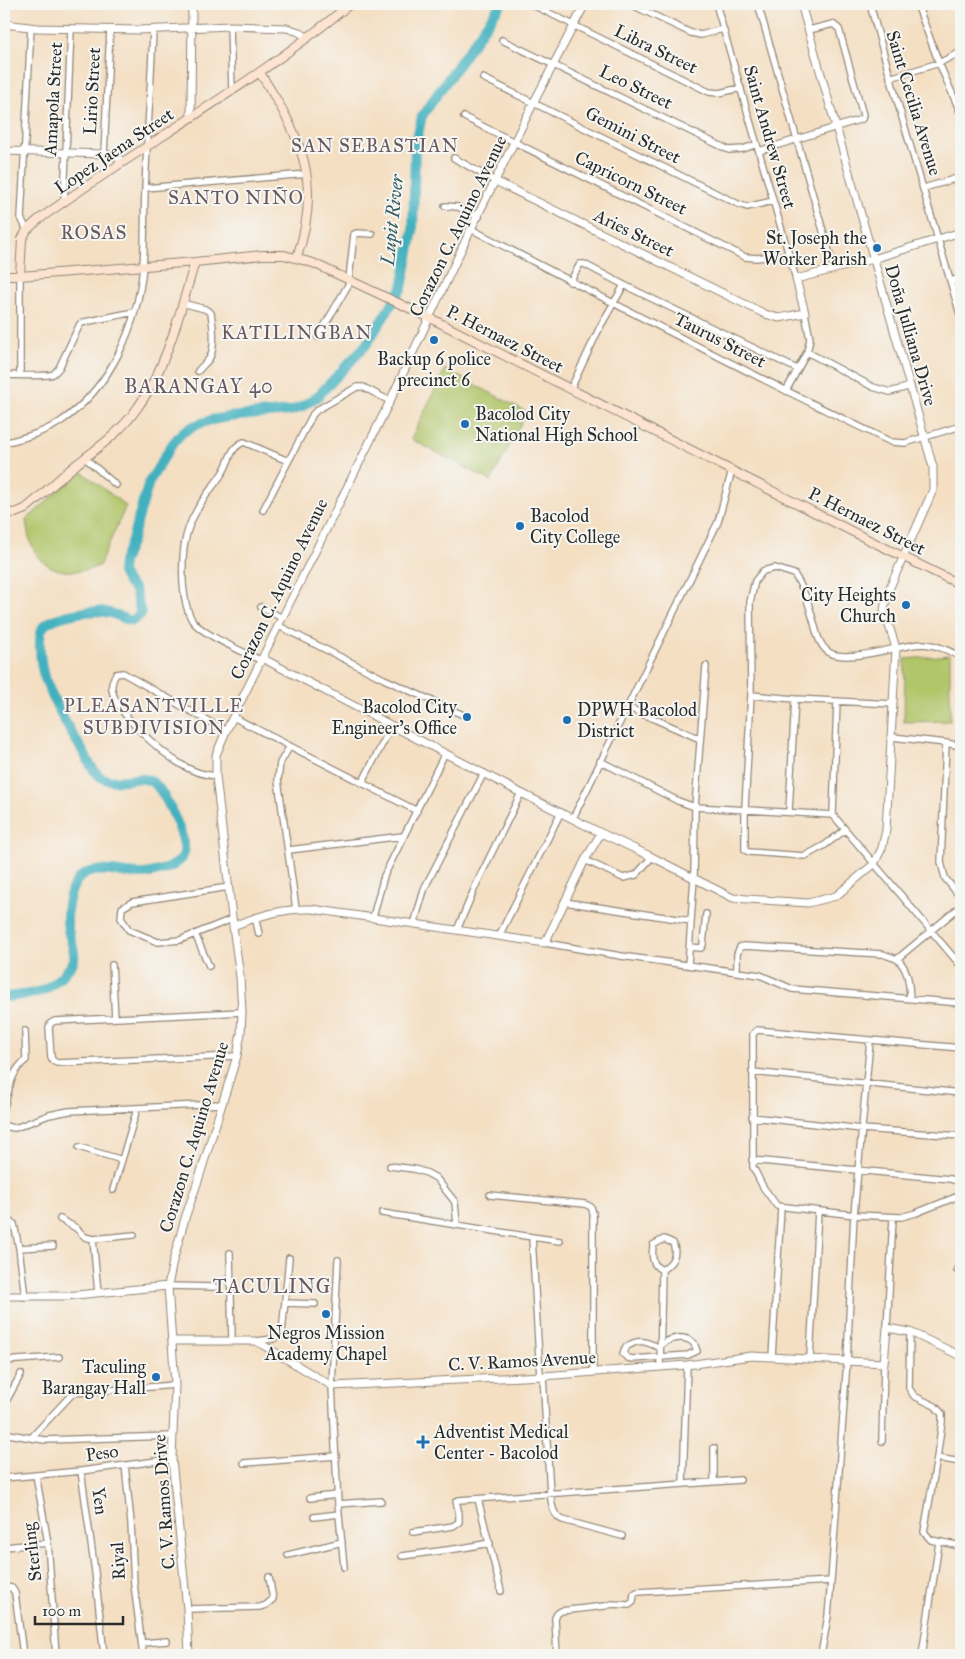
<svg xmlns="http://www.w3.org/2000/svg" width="965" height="1659" viewBox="0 0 965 1659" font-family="'IM FELL Great Primer',serif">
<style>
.green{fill:#b1c569;stroke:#6e784a}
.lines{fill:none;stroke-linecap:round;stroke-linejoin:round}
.river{stroke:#43b1bf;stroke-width:10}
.minor-casing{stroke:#908577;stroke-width:8}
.tertiary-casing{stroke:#908577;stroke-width:9}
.secondary-casing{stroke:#908577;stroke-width:10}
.minor{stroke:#fff;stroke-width:5.5}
.tertiary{stroke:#fff;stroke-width:7}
.secondary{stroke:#fde4d1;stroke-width:8}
.poi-dot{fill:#1f6fb2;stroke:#f6f6f2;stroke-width:2}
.labels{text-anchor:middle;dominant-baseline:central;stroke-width:4;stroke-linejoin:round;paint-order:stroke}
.street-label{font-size:18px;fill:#2b2b2b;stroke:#f6f6f2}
.poi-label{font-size:18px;fill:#2b2b2b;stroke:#f6f6f2;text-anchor:end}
.neighbourhood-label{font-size:19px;letter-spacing:1px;fill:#69585f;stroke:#f6f6f2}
.water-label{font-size:19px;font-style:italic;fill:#335a5f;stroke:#f6f6f2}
.quarter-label{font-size:20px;letter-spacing:1px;fill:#69585f;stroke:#f6f6f2}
</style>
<rect width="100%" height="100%" fill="#f6f6f2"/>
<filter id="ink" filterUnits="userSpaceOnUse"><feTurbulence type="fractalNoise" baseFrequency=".02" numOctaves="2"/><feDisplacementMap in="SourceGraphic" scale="10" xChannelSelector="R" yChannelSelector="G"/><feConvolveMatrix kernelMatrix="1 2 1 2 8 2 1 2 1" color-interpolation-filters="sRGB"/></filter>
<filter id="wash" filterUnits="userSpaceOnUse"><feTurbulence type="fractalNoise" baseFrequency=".0096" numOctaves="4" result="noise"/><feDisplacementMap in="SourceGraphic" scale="20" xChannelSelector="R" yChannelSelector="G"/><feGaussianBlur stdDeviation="1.12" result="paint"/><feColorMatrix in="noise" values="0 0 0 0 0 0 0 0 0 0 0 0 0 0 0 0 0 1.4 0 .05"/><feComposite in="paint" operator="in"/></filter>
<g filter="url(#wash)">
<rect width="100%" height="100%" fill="#f4dfc3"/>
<path class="green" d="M 445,369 L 527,412 L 491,481 L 411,439 Z
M 81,471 L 126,506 L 99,566 C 72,576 42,574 31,543 C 28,536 27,528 26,520 Z
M 950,655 L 950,721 L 904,722 L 905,659 Z"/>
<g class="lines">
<path class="river" d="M 4,997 C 15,996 30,995 41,991 C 50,988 71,969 74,960 C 76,951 70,939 68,930 C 66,921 67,914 68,904 C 76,858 106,872 139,874 C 149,875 159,871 168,868 C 175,865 182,861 184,853 C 187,839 167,799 158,787 C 142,767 113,792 96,773 C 91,767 87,759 84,753 C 68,729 54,703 44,676 C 41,666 36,632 45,625 C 57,615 95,608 110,613 C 118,615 124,619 132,621 L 141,614 L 135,590 L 127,582 L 122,572 L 123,562 L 132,540 L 149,482 L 173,443 L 183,432 L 196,425 L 211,420 L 228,417 L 290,411 L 301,407 L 317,397 L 366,345 L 402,288 L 413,231 L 415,148 L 422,116 L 501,4"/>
</g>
</g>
<g filter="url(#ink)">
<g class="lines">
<defs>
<path id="minor" d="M 630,4 L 691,33 L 701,35 L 723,29
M 716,4 L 796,279
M 758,4 L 834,269
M 870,4 C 898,109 931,213 961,318
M 917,4 L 939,63 L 961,114
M 533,5 L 709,92 L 719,93 L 741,88
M 230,26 L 232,91
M 502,40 L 729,150 L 743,149 L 757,144
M 483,78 L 738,204 L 747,207 L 773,201
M 890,78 L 939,63 L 961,52
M 464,117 L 745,257 L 757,258 L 788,254
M 759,151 L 862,119 L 863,115 L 839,29 L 833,24 L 809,30
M 104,154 L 110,30
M 454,158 L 495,181
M 145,188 L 307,174
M 924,188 L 961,177
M 64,201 L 71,29
M 445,206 L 458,207 L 479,217
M 471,229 C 610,302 750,374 891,442 L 905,443 L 961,426
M 27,230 L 21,218 L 31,27
M 20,276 L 20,374
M 349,279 L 354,234 L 357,233 L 372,234
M 951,281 L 961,278
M 570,282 L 580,264 L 584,264 L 624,285 L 797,369
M 182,303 L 205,309 L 211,313 C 213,325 216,348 209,359 C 206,363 201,367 198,371
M 318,337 L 351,280
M 807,352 L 873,387 L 890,392 L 911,386
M 4,375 C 13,375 48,377 53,374 C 54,374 58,369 59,368 L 80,324 L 85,322 L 134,312
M 571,388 L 600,327 L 624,285
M 786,391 L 807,352 L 810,339 L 805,313
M 4,443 C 23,438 43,433 60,422 C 111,388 138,325 143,266 C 145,241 144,215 145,190 C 147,137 151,84 153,30
M 85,458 L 116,485
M 263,510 L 313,414 L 317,410 L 357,387 L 363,387 L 390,401
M 261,607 L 282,618
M 279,626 L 384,679 L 461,714
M 260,660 C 244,652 201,634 192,620 C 186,610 184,595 183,583 C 182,556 183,533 197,510 C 204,496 215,485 223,472 C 230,461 230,447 244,442 L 288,461
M 751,695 L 795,699 L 893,704
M 837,701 L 833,815 L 961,966
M 627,707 L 700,739
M 233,717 L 417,811
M 892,737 L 946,743 L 961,746
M 946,743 L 941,862 L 945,878 L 961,898
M 290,746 L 280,763 L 278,780 L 296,909
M 600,761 L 678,801 L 695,807 L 833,815
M 216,776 C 204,775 192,771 182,765 C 162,753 115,713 112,689 C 111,683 113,679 116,674 L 123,673 L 226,731
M 362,783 L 387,735
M 789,811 L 795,699
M 573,818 L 718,522 L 732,470
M 845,830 L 825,845 L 805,856 L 749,852 L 745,850 L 745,808 L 751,695 L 750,602 L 755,581 L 763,571 L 775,568 L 794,574 C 803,587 808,601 812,616 C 816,628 817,642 827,651 C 843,665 900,645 921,644 C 936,644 949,651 961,657
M 289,850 L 403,836
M 585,860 L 623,878 L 636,875 L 652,857
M 229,887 L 132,902 L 122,908 L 121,918 L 129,930 L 158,942 L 180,940 L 232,919
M 564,902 L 691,921
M 255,917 L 259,934
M 373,917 L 384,876 L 445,753
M 414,924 L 425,887 L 484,773
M 457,930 L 476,885 L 521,793
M 195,934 L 209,966
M 499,936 L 561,812
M 545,943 L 621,956 L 760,975 L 792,989 L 961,1003
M 689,947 L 701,948 L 703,945 L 706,914
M 897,959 L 961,906
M 112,965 L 115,1018
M 688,965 L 694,878 L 695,807 L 706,666
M 737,972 L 737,954 L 740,947 L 744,946 L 883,954 C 887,956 894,957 898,960 C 909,970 909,985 910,998
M 961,1048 L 757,1030 L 753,1034 L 753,1167 L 763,1187 L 777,1206 L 855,1215 L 901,1217 L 916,1213 L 961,1195
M 237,1056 L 57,1063 L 53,1061 L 51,1057 L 49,1027 L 51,1023 L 55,1021 L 242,1012
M 752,1072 L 961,1093
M 4,1107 C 9,1090 11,1071 26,1060 L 25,1031
M 752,1117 L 862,1129 L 961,1136
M 4,1125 L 9,1127 L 15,1128 L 49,1115 L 69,1111 L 222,1104
M 79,1147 L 122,1160
M 752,1160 L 950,1179 L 958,1181 L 961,1189
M 390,1166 L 414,1169 L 427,1173 L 436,1178 L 455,1202 L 457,1225
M 113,1190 L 137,1109
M 490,1195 L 585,1204 L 591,1207 L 593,1213 L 593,1372
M 382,1213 L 532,1237 L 540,1376
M 60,1219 L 76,1228 L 85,1237 L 93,1239
M 4,1221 L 10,1221
M 14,1224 L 19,1248 L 25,1297
M 532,1237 L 560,1241
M 19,1248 L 53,1246
M 230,1253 L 232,1340
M 338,1260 L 332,1386 L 338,1504 L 344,1567
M 957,1270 L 961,1271
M 168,1286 L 215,1287
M 98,1293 L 93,1239 L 134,1235
M 285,1303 L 315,1304
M 887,1328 L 893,1218
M 910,1332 L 909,1388 L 914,1396 L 935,1406 L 942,1414 L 942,1422 L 937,1458 L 924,1532 L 931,1540 L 961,1546
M 256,1341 L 273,1339 L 282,1333 L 289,1258
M 660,1345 C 671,1338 683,1334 694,1343 L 697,1351 L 688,1355 L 633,1359 L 628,1358 L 623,1354 L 625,1348 C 638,1338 646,1341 660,1348
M 772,1357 L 781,1208
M 810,1358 L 818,1211
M 4,1361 L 59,1357
M 660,1367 L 662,1270 C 672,1263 678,1256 673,1243 L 664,1239 L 653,1245 C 652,1255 651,1265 662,1270
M 543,1376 L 550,1493 C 552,1505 552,1515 563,1520 L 622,1536
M 4,1405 L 21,1374
M 4,1433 L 31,1438
M 173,1436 L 45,1440 L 31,1438 L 73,1393 L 175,1385
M 882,1441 L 884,1363
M 714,1448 L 714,1482
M 937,1458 L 961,1462
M 244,1463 L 336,1456
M 125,1465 L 131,1523 L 134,1584 L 143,1655
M 81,1471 L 95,1572 L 104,1655
M 36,1475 L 48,1543 L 56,1655
M 4,1478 L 81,1471 L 172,1459
M 683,1484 L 687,1365
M 310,1498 L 337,1495
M 478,1499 L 501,1591
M 338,1504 L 381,1501
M 314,1517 L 339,1514
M 413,1532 L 453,1526 L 459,1522 L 459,1514 L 456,1501 L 459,1500 L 740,1480
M 4,1547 L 48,1543
M 288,1555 L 342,1542
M 402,1556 L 462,1548 L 490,1543
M 4,1587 L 12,1588 L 15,1593 L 23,1655
M 187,1609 L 260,1607 L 266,1605 L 273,1599 L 269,1577
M 142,1643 L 167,1641
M 557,1655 L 555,1618 L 557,1614 L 561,1611 L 605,1606 L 612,1604 L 629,1605 L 633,1602 L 634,1594 L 637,1592 L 831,1581
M 821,1655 L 828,1616 L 831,1581 L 847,1361 L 854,1214 L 870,1041
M 922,1655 L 939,1543"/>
<path id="tertiary" d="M 4,24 L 38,28 L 139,30 L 230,26 L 287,28 L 299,32 L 308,38
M 191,117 L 192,4
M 4,151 L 104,154 L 117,157 L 122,161
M 495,181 L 765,314 L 779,318 L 805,313 L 796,279 L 873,259 L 961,232
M 262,658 L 521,793 L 601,833 L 652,857 L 733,898 L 808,903 L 836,896 L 874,864 L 882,848 L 886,830 L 896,648 L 884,610 L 887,594 L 933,490 L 933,467 L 801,4
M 233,926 C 259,916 283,908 312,909 L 545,943 L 585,860 L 601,833
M 4,1296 L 66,1296 L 168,1286
M 173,1341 L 256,1341 L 332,1386 L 543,1376 L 687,1365 L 751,1356 L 884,1363 L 887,1328 L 910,1332 L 961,1356
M 189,1655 L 187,1609 L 172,1459 L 175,1385 L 168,1286 L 173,1261 L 186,1215 L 199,1178 L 237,1056 L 241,1033 L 242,1012 L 240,977 L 233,926 L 216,776 L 216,755 L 226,731 L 390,401 L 471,229 L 534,102 L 585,4"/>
<path id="secondary" d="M 260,73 C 301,137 323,181 297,257
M 4,276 L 20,276 L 195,262 L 263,255 L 284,255 L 313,263 L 430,318 L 871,541 L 961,585
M 20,276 L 22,239 L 27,230 L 38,220 C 140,146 253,85 350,4
M 4,512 L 15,513 L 25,509 C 43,495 59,478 77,464 C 100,446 121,432 138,407 C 168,365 180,311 195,262"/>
</defs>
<use href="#minor" class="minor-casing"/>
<use href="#tertiary" class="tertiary-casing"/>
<use href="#secondary" class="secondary-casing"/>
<use href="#minor" class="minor"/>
<use href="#tertiary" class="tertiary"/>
<use href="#secondary" class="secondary"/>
</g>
</g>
<g class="poi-dot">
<circle cx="877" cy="248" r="5"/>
<circle cx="434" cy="340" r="5"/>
<circle cx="465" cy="424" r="5"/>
<circle cx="520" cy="526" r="5"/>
<circle cx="906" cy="605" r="5"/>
<circle cx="467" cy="717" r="5"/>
<circle cx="567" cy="720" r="5"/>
<circle cx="326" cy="1314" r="5"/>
<circle cx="156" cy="1377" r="5"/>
<path d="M420.5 1434.5h5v5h5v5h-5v5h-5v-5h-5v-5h5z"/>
</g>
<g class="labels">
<g class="street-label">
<text transform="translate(656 49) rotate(26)">Libra Street</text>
<text transform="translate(636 87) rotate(26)">Leo Street</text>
<text transform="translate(92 91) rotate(-87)">Lirio Street</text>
<text transform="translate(53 99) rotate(-87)">Amapola Street</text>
<text transform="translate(914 103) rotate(73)">Saint Cecilia Avenue</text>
<text transform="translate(633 135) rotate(27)">Gemini Street</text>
<text transform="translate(770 137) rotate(74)">Saint Andrew Street</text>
<text transform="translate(114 151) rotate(-34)">Lopez Jaena Street</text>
<text transform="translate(631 183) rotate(26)">Capricorn Street</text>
<text transform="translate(458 226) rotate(-64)">Corazon C. Aquino Avenue</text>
<text transform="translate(634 233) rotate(26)">Aries Street</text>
<text transform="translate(911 335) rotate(74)">Doña Julliana Drive</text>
<text transform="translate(505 339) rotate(27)">P. Hernaez Street</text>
<text transform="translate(720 340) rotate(27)">Taurus Street</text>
<text transform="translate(867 521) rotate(27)">P. Hernaez Street</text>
<text transform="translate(279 589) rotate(-64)">Corazon C. Aquino Avenue</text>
<text transform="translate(194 1137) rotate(-73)">Corazon C. Aquino Avenue</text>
<text transform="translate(522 1361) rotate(-3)">C. V. Ramos Avenue</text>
<text transform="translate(102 1453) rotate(-8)">Peso</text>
<text transform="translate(100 1501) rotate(82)">Yen</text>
<text transform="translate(164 1502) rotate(-94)">C. V. Ramos Drive</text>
<text transform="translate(32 1552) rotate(-97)">Sterling</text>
<text transform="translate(118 1561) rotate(-93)">Riyal</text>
</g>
<g class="poi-label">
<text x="867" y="238">St. Joseph the<tspan x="867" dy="21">Worker Parish</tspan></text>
<text x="434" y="359" text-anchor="middle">Backup 6 police<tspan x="434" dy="21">precinct 6</tspan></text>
<text x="475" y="414" text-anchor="start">Bacolod City<tspan x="475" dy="21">National High School</tspan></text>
<text x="530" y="516" text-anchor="start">Bacolod<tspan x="530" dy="21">City College</tspan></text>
<text x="896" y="595">City Heights<tspan x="896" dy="21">Church</tspan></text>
<text x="457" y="707">Bacolod City<tspan x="457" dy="21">Engineer's Office</tspan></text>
<text x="577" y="710" text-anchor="start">DPWH Bacolod<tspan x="577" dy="21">District</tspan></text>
<text x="326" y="1333" text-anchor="middle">Negros Mission<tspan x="326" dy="21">Academy Chapel</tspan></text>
<text x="146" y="1367">Taculing<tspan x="146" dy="21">Barangay Hall</tspan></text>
<text x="434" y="1432" text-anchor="start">Adventist Medical<tspan x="434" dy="21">Center - Bacolod</tspan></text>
</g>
<g class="neighbourhood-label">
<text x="375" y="145">SAN SEBASTIAN</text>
<text x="236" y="197">SANTO NIÑO</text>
<text x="94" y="232">ROSAS</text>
<text x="297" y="332">KATILINGBAN</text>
<text x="154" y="705">PLEASANTVILLE<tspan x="154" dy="22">SUBDIVISION</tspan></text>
</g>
<g class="water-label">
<text transform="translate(392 220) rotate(-84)">Lupit River</text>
</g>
<g class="quarter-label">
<text x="199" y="386">BARANGAY 40</text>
<text x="272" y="1286">TACULING</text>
</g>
</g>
<rect width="965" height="1659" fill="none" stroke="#f6f6f2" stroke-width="20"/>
<path d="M35 1616v8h88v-8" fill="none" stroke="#2b2b2b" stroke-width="2.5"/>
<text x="42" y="1616" font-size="15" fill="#2b2b2b" stroke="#f6f6f2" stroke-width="4" paint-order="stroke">100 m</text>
</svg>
